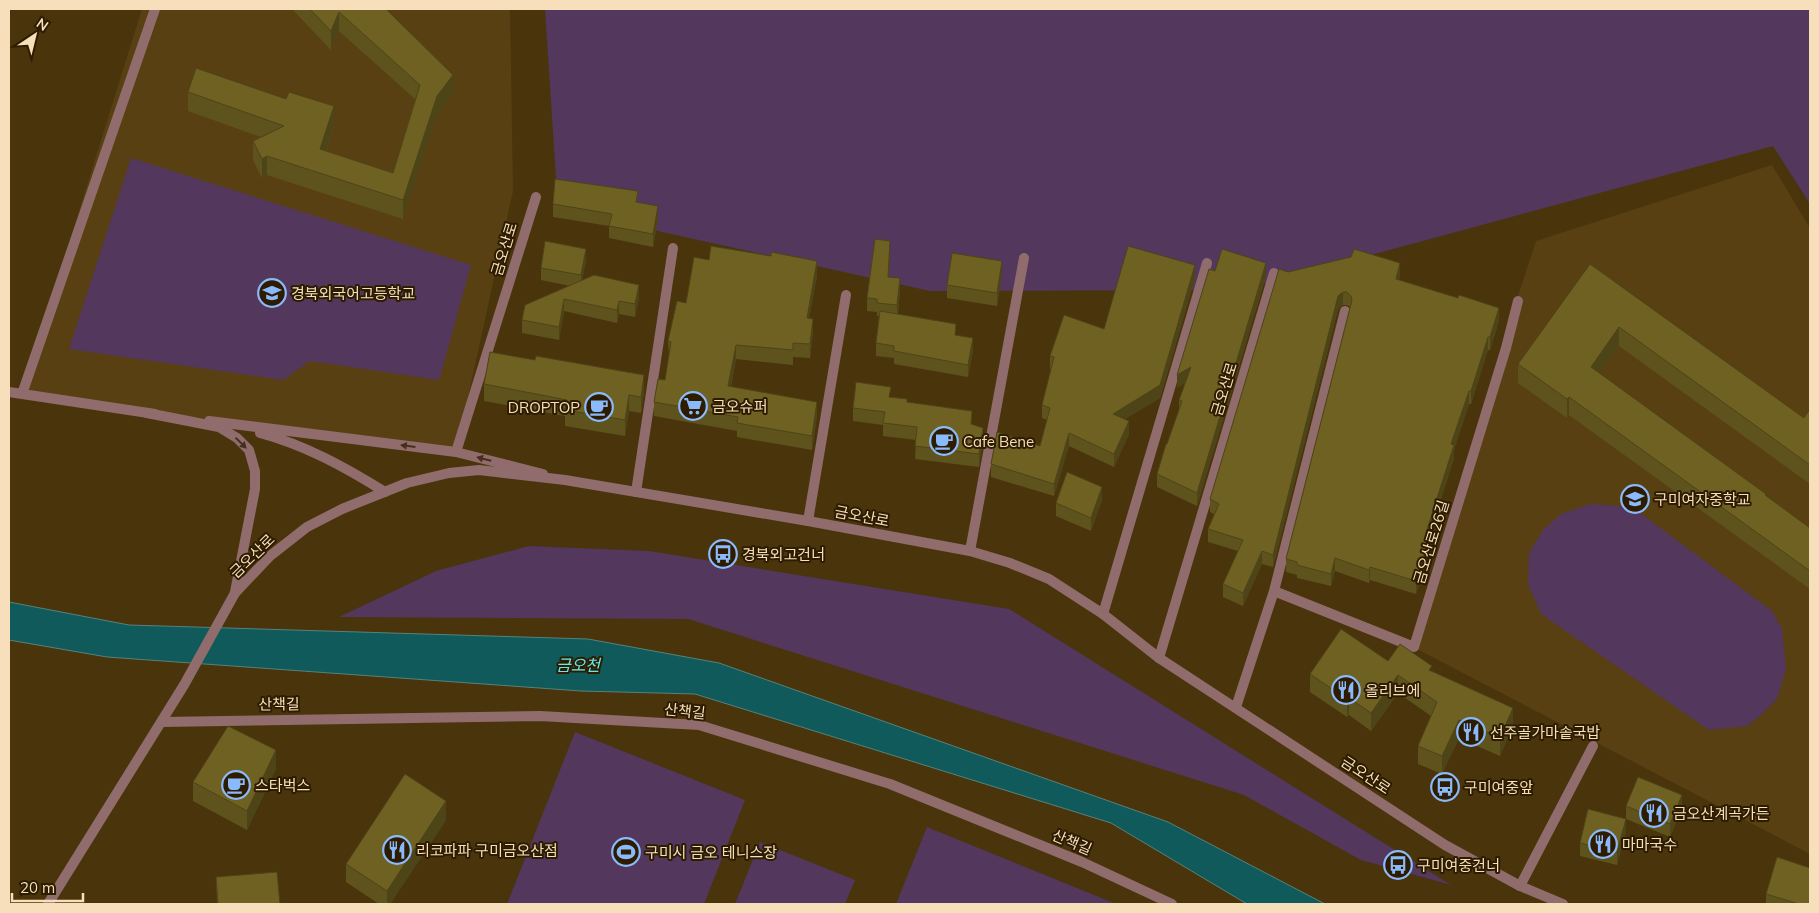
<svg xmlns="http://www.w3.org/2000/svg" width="1819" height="913" viewBox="0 0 1819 913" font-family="Mulish,'Noto Sans KR',sans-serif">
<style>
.built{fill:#594012}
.green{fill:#53375c}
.water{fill:#115a5c;stroke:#568279}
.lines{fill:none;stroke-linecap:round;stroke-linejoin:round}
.minor{stroke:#916c6d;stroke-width:10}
.tertiary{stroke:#916c6d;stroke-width:10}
.wall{fill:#5f531d}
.shaded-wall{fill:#4d4418}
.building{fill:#6e6122;stroke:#4d4418}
.oneway{fill:#46301b}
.labels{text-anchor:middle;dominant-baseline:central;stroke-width:4;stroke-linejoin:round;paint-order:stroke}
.street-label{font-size:15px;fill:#f7dfbc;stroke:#2d1c00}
.poi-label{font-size:15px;fill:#f7dfbc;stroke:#2d1c00;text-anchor:start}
.water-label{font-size:16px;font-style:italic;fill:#66e8eb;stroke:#2d1c00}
</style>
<rect width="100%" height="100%" fill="#4a340c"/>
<path class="built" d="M 142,9 L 510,9 L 513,191 L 456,452 L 225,420 L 147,413 L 22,394 Z
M 1772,165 L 1810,228 L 1810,854 L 1417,649 L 1516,302 L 1536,241 Z"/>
<path class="green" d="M 545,9 L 1810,9 L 1810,204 L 1773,146 L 1242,290 L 930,291 L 558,209 Z
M 131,158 L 471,265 L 439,380 L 310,361 L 283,380 L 69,349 Z
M 1590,504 L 1632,507 L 1772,611 L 1782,629 L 1786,668 L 1777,699 L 1761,715 L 1747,726 L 1709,730 L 1541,614 L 1528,584 L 1529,553 L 1543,530 L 1561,514 Z
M 529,546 L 649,551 L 1009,609 L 1451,885 L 1361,860 L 1244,795 L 688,619 L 339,617 L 436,571 Z
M 575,732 L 745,800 L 704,904 L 507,904 Z
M 927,827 L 1116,904 L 896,904 Z
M 760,842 L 855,880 L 845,904 L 735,904 Z"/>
<path class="water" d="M 9,602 L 129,625 L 588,639 L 719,663 L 1168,822 L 1325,904 L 1247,904 L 1111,823 L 695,694 L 581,691 L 107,657 L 9,640 Z"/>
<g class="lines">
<path class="minor" d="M 9,392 L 155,414
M 22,394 L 155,9
M 209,421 L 456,452 L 543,474
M 260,433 C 305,445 345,467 385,492
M 456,452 L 536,197
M 636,492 L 673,248
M 808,521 L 846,295
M 970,551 L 1024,258
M 1274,591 L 1414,647 L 1506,348 L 1518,301
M 1103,614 L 1207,263
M 1159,658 L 1274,273
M 1236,707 L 1274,591 L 1345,311
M 162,722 L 540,716 L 699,725 L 890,784 L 1082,862 L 1172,904
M 1520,886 L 1593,746"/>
<path class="tertiary" d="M 147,413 L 219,427 L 237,438 L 249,450 L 255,471 L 255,489 L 235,592
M 48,904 L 184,685 L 235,593 L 270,556 L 307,527 L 342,509 L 407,483 L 449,473 L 479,470 L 565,480 L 808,521 L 970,551 L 1010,563 L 1049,579 L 1103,614 L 1159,658 L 1445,845 L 1520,886 L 1563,904"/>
</g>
<path class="wall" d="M 292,9 L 386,9 L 453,94 L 437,115 L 403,219 L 267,175 L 262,178 L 253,160 L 253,141 L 261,137 L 188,111 L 188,92 L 334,125 L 326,151 L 393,173 L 415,99 L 339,31 L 331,50 Z
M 638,202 L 658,219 L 653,247 L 609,238 L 609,226 L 553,217 L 553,204 Z
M 890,254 L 889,277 L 900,291 L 898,314 L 956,336 L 973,351 L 968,377 L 894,364 L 894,358 L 876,356 L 876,343 L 879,316 L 877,316 L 877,312 L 867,311 L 867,298 Z
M 1351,257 L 1400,276 L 1399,280 L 1499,321 L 1490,350 L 1488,350 L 1471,404 L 1469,404 L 1454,450 L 1454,458 L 1430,534 L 1430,547 L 1416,594 L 1370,580 L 1369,583 L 1335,571 L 1331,586 L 1297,578 L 1297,575 L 1286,572 L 1286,559 L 1350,307 L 1347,305 L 1343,305 L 1338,309 L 1273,567 L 1262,564 L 1243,606 L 1223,597 L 1223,584 L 1238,551 L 1208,542 L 1208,529 L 1214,514 L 1210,512 L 1210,499 L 1288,272 Z
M 709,260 L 817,275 L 809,318 L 813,333 L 810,358 L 793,357 L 793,365 L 736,359 L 731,387 L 817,416 L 812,450 L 737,437 L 737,431 L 654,416 L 654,402 L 665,380 L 669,356 L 668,341 L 686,303 Z
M 586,261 L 582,280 L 639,298 L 635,317 L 619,314 L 617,323 L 564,311 L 559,340 L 522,333 L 522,320 L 570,286 L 541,280 L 541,268 Z
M 1590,264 L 1804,418 L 1810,409 L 1810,484 L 1619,346 L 1599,373 L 1810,528 L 1810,589 L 1569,415 L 1567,418 L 1518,383 L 1518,364 Z
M 1215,271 L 1266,276 L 1197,506 L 1157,487 L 1157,474 L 1179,411 L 1179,400 L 1185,383 L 1177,388 Z
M 1002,273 L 997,306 L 947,298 L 947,285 Z
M 1195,278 L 1160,398 L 1125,419 L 1129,434 L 1114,467 L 1069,446 L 1054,496 L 991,477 L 991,464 L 1040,446 L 1047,420 L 1042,418 L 1042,405 L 1051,369 L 1050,369 L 1050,356 L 1104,329 Z
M 484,384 L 644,391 L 641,413 L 629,411 L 625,436 L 565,426 L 565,416 L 484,401 Z
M 891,397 L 972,425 L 983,441 L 979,467 L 915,459 L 916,440 L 883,436 L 883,425 L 853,421 L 853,408 Z
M 1102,500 L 1091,531 L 1056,516 L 1056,503 Z
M 1388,661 L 1432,672 L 1513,726 L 1500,756 L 1459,738 L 1442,774 L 1418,764 L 1418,746 L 1431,716 L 1398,693 L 1371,731 L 1349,715 L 1347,717 L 1310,692 L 1310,674 Z
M 276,769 L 247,830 L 193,801 L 193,782 Z
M 1626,806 L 1682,808 L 1670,837 L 1626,819 Z
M 446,820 L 390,904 L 379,904 L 346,882 L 346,864 Z
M 1626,832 L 1617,865 L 1580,856 L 1580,843 Z
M 216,877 L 280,904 L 217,904 Z
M 1766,894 L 1810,904 L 1766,904 Z"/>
<path class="shaded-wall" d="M 339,12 L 339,31 L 331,50 L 331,31 Z
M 453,75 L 453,94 L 437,115 L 403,219 L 403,200 L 437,96 Z
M 334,106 L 334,125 L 320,168 L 320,149 Z
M 267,156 L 267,175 L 262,178 L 262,159 Z
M 658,206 L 658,219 L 653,247 L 653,234 Z
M 890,241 L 890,254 L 888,290 L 888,277 Z
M 586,249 L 586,261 L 581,287 L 581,275 Z
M 817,261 L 817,275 L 807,332 L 807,318 Z
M 1002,261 L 1002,273 L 997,306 L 997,293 Z
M 1266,263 L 1266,276 L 1197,506 L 1197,493 Z
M 1400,263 L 1400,276 L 1396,291 L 1396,279 Z
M 1195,265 L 1195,278 L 1160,398 L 1113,426 L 1113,414 Z
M 900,278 L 900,291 L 897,318 L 897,305 Z
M 639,285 L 639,298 L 635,317 L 635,304 Z
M 1343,292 L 1343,305 L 1338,309 L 1273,567 L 1273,555 L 1338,296 Z
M 564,299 L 564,311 L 559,340 L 559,327 Z
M 619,301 L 619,314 L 617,323 L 617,310 Z
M 1499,308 L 1499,321 L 1490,350 L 1490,337 Z
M 813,319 L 813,333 L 810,358 L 810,344 Z
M 1619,327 L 1619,346 L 1591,386 L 1591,367 Z
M 1488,337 L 1488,350 L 1471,404 L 1471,391 Z
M 973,338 L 973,351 L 968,377 L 968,365 Z
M 736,345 L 736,359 L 728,400 L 728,386 Z
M 1191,367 L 1191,380 L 1177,388 L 1177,375 Z
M 644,375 L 644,391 L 641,413 L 641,397 Z
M 1469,391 L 1469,404 L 1454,450 L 1454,458 L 1426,546 L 1426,533 L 1451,444 Z
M 629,395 L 629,411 L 625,436 L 625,420 Z
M 1569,397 L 1569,415 L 1567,418 L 1567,399 Z
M 817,402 L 817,416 L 812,450 L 812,436 Z
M 1129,421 L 1129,434 L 1114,467 L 1114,454 Z
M 983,428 L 983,441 L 979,467 L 979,454 Z
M 1069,433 L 1069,446 L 1054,496 L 1054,484 Z
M 1102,487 L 1102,500 L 1091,531 L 1091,518 Z
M 1430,535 L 1430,547 L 1416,594 L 1416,581 Z
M 1262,551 L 1262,564 L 1243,606 L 1243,593 Z
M 1335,558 L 1335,571 L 1331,586 L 1331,574 Z
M 1370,567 L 1370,580 L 1369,583 L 1369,570 Z
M 1398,675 L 1398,693 L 1371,731 L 1371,713 Z
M 1349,698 L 1349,715 L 1347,717 L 1347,699 Z
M 1513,708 L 1513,726 L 1500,756 L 1500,738 Z
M 1459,720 L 1459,738 L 1442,774 L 1442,756 Z
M 276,750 L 276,769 L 247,830 L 247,811 Z
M 1682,795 L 1682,808 L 1670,837 L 1670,824 Z
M 446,801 L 446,820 L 390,904 L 387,904 L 387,891 Z
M 1626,819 L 1626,832 L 1617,865 L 1617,852 Z"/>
<path class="building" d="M 310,9 L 386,9 L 453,75 L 437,96 L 403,200 L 267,156 L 262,159 L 253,141 L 284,126 L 188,92 L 196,68 L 286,99 L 289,92 L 334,106 L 320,149 L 393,173 L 420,85 L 339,12 L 331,31 Z
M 555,179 L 638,191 L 636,202 L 658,206 L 653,234 L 609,226 L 612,214 L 553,204 Z
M 875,239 L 890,241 L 888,277 L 900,278 L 897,305 L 877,303 L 877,299 L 867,298 Z
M 545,241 L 586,249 L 581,275 L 541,268 Z
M 711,246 L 771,256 L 771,252 L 817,261 L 807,318 L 813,319 L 810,344 L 793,343 L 793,350 L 736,345 L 728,386 L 817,402 L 812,436 L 737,423 L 738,417 L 654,402 L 658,379 L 665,380 L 671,342 L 668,341 L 677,301 L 686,303 L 694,257 L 709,260 Z
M 1128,246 L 1195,265 L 1160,385 L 1113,414 L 1129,421 L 1114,454 L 1069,433 L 1054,484 L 991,464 L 997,432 L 1040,446 L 1050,408 L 1042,405 L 1054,357 L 1050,356 L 1064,315 L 1104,329 Z
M 1222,249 L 1266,263 L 1197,493 L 1157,474 L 1166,444 L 1167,444 L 1182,401 L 1179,400 L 1191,367 L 1177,375 L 1209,269 L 1215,271 Z
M 1354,249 L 1400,263 L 1396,279 L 1458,298 L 1459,295 L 1499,308 L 1490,337 L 1488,337 L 1471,391 L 1469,391 L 1451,444 L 1454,445 L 1426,533 L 1430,535 L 1416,581 L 1370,567 L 1369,570 L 1335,558 L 1331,574 L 1297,565 L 1297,562 L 1286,559 L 1352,300 L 1351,296 L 1347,292 L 1343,292 L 1338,296 L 1273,555 L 1262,551 L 1243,593 L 1223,584 L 1243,540 L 1208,529 L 1219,504 L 1210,499 L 1279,269 L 1288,272 L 1351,257 Z
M 952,253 L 1002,261 L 997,293 L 947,285 Z
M 1590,264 L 1804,418 L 1810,409 L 1810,465 L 1619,327 L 1591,367 L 1766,494 L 1765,495 L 1810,528 L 1810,571 L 1569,397 L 1567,399 L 1518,364 Z
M 594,275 L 639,285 L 635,304 L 619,301 L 617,310 L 564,299 L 559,327 L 522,320 L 525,305 Z
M 880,311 L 956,324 L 955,335 L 973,338 L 968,365 L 894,351 L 894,346 L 876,343 Z
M 490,352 L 535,360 L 536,356 L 644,375 L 641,397 L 629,395 L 625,420 L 565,410 L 567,400 L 484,384 Z
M 856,382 L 891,387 L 889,397 L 907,399 L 907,402 L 972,411 L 971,424 L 983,428 L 979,454 L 915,446 L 917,427 L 883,423 L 885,412 L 853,408 Z
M 1067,472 L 1102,487 L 1091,518 L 1056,503 Z
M 1341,629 L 1388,661 L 1400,644 L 1432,666 L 1429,670 L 1513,708 L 1500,738 L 1459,720 L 1442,756 L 1418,746 L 1437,702 L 1398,675 L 1371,713 L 1349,698 L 1347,699 L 1310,674 Z
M 228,726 L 276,750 L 247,811 L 193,782 Z
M 405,774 L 446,801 L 387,891 L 346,864 Z
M 1638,777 L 1682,795 L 1670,824 L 1626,806 Z
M 1588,809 L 1626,819 L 1617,852 L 1580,843 Z
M 1777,857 L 1810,868 L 1810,904 L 1799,904 L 1766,894 Z
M 277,872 L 280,904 L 218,904 L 216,877 Z"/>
<defs><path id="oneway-solid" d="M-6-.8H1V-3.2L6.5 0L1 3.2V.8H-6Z" transform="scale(1.25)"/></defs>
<g class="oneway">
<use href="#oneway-solid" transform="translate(241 443) rotate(44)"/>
<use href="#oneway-solid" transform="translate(408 446) rotate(-173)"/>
<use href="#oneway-solid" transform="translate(484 459) rotate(-166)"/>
</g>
<defs>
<symbol id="school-ring" viewBox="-11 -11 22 22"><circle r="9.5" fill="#2d1c00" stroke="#8bbafc" stroke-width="1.5"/><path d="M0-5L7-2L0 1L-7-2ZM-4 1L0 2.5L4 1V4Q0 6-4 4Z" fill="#8bbafc"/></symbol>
<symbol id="supermarket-ring" viewBox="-11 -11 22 22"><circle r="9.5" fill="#2d1c00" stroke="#8bbafc" stroke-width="1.5"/><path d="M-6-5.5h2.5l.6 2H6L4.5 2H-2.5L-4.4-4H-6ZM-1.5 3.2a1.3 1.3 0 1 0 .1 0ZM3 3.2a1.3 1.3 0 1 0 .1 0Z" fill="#8bbafc"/></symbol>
<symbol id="cafe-ring" viewBox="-11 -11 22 22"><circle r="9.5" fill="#2d1c00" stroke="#8bbafc" stroke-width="1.5"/><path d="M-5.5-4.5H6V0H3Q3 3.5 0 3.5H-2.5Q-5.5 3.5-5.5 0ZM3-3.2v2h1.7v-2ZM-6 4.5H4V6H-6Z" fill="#8bbafc"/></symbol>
<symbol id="bus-ring" viewBox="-11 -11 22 22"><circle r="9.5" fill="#2d1c00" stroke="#8bbafc" stroke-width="1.5"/><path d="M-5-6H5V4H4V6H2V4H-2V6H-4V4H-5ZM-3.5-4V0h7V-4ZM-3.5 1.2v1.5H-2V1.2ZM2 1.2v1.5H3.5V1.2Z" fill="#8bbafc"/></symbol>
<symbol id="restaurant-ring" viewBox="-11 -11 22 22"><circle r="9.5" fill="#2d1c00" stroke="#8bbafc" stroke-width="1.5"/><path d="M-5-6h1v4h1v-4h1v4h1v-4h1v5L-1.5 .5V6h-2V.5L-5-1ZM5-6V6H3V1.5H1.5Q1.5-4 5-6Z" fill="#8bbafc"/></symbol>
<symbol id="stadium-ring" viewBox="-11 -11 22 22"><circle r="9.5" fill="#2d1c00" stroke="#8bbafc" stroke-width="1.5"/><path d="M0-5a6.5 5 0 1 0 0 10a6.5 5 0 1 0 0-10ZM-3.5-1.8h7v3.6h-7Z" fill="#8bbafc"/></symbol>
</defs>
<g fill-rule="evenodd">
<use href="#school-ring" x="256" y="277" width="32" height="32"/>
<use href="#supermarket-ring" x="677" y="390" width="32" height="32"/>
<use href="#cafe-ring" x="583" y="391" width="32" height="32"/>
<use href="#cafe-ring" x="928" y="425" width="32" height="32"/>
<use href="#school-ring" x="1619" y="483" width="32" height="32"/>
<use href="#bus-ring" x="707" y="538" width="32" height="32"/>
<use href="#restaurant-ring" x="1330" y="674" width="32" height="32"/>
<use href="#restaurant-ring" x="1455" y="716" width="32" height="32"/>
<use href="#cafe-ring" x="220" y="769" width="32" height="32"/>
<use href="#bus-ring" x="1429" y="771" width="32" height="32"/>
<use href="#restaurant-ring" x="1638" y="797" width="32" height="32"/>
<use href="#restaurant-ring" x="1587" y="828" width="32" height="32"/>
<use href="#restaurant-ring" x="381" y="834" width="32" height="32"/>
<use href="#stadium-ring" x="610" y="836" width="32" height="32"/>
<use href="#bus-ring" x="1382" y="849" width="32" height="32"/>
</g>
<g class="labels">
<g class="street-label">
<text transform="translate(504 249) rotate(-73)">금오산로</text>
<text transform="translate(1224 389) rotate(-73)">금오산로</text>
<text transform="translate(862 516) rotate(11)">금오산로</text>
<text transform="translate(1431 542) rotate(-73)">금오산로26길</text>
<text transform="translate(252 556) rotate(-44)">금오산로</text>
<text transform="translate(279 704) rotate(-1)">산책길</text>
<text transform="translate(685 711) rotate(6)">산책길</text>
<text transform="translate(1366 775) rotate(33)">금오산로</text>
<text transform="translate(1072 842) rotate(23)">산책길</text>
</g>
<g class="poi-label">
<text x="291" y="293">경북외국어고등학교</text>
<text x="712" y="406">금오슈퍼</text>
<text x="580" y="407" text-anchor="end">DROPTOP</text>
<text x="963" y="441">Cafe Bene</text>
<text x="1654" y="499">구미여자중학교</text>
<text x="742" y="554">경북외고건너</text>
<text x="1365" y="690">올리브에</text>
<text x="1490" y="732">선주골가마솥국밥</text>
<text x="255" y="785">스타벅스</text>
<text x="1464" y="787">구미여중앞</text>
<text x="1673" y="813">금오산계곡가든</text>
<text x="1622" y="844">마마국수</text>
<text x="416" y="850">리코파파 구미금오산점</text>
<text x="645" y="852">구미시 금오 테니스장</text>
<text x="1417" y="865">구미여중건너</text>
</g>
<g class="water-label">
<text x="578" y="665">금오천</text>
</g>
</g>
<rect width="1819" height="913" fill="none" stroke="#f7dfbc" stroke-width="20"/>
<g transform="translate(35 35) rotate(35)" stroke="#2d1c00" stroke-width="4" paint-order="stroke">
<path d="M0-4L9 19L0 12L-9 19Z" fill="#f7dfbc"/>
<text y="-8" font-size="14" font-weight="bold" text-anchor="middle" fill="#f7dfbc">N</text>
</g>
<path d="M12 893v8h71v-8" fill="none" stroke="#f7dfbc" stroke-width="2.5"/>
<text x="20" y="893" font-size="15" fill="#f7dfbc" stroke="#2d1c00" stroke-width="4" paint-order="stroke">20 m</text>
</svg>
